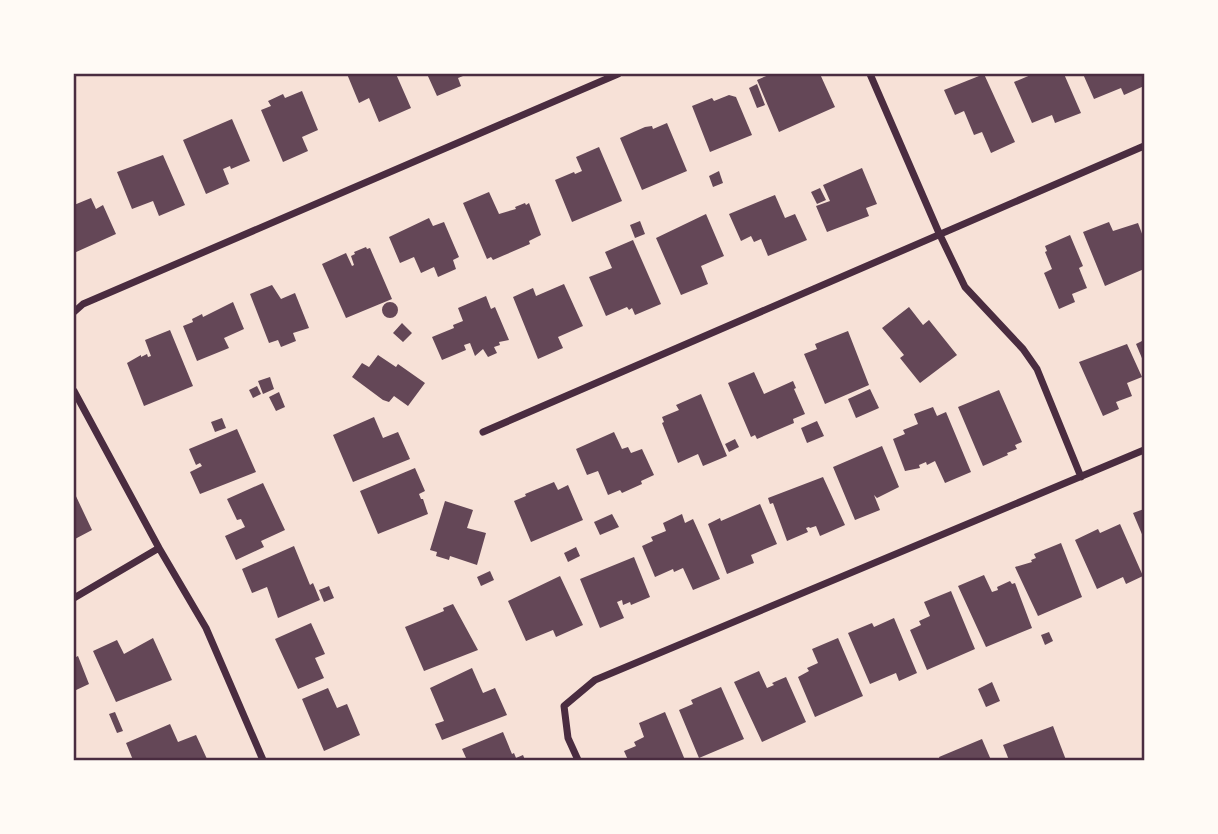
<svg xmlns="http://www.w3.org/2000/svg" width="1218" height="834" viewBox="0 0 1218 834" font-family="Lato,sans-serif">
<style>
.building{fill:#644757}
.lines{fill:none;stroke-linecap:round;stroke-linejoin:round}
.minor{stroke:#4a2c40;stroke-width:7}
.neatline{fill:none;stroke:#4a2c40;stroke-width:2.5}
</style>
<rect width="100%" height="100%" fill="#f7e1d7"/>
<path class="building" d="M 347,74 L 396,74 L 411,108 L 379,122 L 369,98 L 359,103 Z
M 427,74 L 468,74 L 458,78 L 461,86 L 437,96 Z
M 771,74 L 820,74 L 835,107 L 779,132 L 757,80 Z
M 984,74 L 1015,142 L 991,153 L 982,132 L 974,135 L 964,111 L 955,115 L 944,90 Z
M 1033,74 L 1064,74 L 1081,113 L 1055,123 L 1052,115 L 1032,123 L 1014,82 Z
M 1083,74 L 1144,74 L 1144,86 L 1124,95 L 1121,88 L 1094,99 Z
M 757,84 L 765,105 L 757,108 L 749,88 Z
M 302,91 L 318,130 L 302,137 L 308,151 L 283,162 L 261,110 L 271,106 L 268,101 L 283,94 L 285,98 Z
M 729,95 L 736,97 L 752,135 L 710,152 L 692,106 L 712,98 L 714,101 Z
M 232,119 L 250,161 L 231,169 L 230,166 L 223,169 L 229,184 L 206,194 L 183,140 Z
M 667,123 L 687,171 L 642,190 L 620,138 L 645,127 L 652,126 L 653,129 Z
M 599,147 L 622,201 L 572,222 L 555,180 L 574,172 L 575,174 L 582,171 L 576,157 Z
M 163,155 L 185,205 L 159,216 L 153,201 L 132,209 L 117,172 Z
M 862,168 L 877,204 L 866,208 L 869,216 L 827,232 L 816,206 L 830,201 L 823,185 Z
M 719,171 L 723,183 L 713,187 L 709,176 Z
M 820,188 L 826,200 L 817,204 L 811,192 Z
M 489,192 L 499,214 L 516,209 L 515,207 L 525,203 L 526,205 L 529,203 L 541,235 L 529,241 L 530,244 L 493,260 L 491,257 L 487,259 L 463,203 Z
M 775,195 L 785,218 L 795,214 L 807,240 L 768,256 L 761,239 L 754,242 L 751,236 L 741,241 L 729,214 Z
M 91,198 L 96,209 L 103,205 L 116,234 L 74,253 L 74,205 Z
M 706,214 L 724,256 L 701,266 L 708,284 L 681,295 L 656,238 Z
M 429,218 L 433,226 L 444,222 L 459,257 L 453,260 L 456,269 L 438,277 L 434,267 L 421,273 L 414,257 L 400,263 L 389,237 Z
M 640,221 L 645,234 L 635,238 L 630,225 Z
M 1109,222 L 1113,231 L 1138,223 L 1144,239 L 1144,269 L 1105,286 L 1083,232 Z
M 1070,235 L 1083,266 L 1079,268 L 1087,288 L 1072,294 L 1075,302 L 1059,309 L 1044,273 L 1052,269 L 1045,252 L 1047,251 L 1045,246 Z
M 633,240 L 661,304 L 635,315 L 632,308 L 629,310 L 627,307 L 606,316 L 589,277 L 612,268 L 605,252 Z
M 366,247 L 367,249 L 370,248 L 392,299 L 346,318 L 322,264 L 346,253 L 352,266 L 354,265 L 351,256 L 355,254 L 354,252 Z
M 564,284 L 583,326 L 558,337 L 563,348 L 538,359 L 513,297 L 533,288 L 536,296 Z
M 272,285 L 281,299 L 295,293 L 309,328 L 293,333 L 296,341 L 281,347 L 278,340 L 269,343 L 250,294 Z
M 486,296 L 491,309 L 495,307 L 509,340 L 499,342 L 500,345 L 494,347 L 497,353 L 488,357 L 483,349 L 475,356 L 470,343 L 464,345 L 466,350 L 442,360 L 432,337 L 454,328 L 453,325 L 463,321 L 458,308 Z
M382 310a8 8 0 1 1 16 0a8 8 0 1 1-16 0Z
M 233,302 L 244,329 L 224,338 L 229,348 L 197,361 L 183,326 L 193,322 L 192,319 L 202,314 L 203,317 Z
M 909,307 L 923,325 L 929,320 L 957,355 L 920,383 L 900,358 L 904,355 L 882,328 Z
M 402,323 L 412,333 L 403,342 L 393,333 Z
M 170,330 L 193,386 L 144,406 L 127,363 L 141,355 L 141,357 L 147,354 L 148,357 L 151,356 L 145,340 Z
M 848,331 L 869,385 L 825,404 L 804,354 L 817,349 L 815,344 Z
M 1144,340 L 1144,363 L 1136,344 Z
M 1127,344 L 1142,377 L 1127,383 L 1132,396 L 1116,402 L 1119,409 L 1103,416 L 1079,362 Z
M 378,355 L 396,367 L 398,364 L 425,383 L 408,406 L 394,396 L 389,402 L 383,400 L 352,377 L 362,363 L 369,367 Z
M 754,372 L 764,394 L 793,381 L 796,388 L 794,389 L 805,414 L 793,419 L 794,423 L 757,439 L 755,435 L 751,437 L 728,383 Z
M 270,377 L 274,389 L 263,394 L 258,381 Z
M 257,386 L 261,394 L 253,398 L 249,390 Z
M 870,389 L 879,408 L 856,418 L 848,399 Z
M 999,390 L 1022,442 L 1015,445 L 1017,449 L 1007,453 L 1008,455 L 983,466 L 958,407 Z
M 279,392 L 285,407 L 276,411 L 269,397 Z
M 701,394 L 727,456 L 703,466 L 698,454 L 678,463 L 662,423 L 664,422 L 662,417 L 679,410 L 676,405 Z
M 933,407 L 937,416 L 946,412 L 971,472 L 945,483 L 935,461 L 927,465 L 926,462 L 919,465 L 920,468 L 905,471 L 893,439 L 905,434 L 903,430 L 918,424 L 914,414 Z
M 374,417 L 383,438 L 398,432 L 410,459 L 353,482 L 333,435 Z
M 222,418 L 226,428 L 215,432 L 211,422 Z
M 817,421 L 824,436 L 807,443 L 801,428 Z
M 237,429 L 256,472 L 200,494 L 190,472 L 202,466 L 200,463 L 196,465 L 189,449 Z
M 614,432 L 622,449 L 628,447 L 631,453 L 642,449 L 654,475 L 641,481 L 642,484 L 622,493 L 620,490 L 608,495 L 598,471 L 587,475 L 576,449 Z
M 735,439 L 739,447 L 729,452 L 725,444 Z
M 882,446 L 899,487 L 877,498 L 874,495 L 880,510 L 855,520 L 833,467 Z
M 415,468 L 425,491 L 419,494 L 421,499 L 423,499 L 428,514 L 378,534 L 360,491 Z
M 823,477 L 845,525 L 820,536 L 816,526 L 810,528 L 809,527 L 806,528 L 808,532 L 787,541 L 773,503 L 770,504 L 768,498 Z
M 554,482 L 558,490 L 568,485 L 583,520 L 531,542 L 514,501 L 526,496 L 525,494 Z
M 263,483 L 285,530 L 261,541 L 264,547 L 236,560 L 225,536 L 245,527 L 241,519 L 237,520 L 227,499 Z
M 74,492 L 92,530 L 75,539 L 74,537 Z
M 445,501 L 473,510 L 467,528 L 486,533 L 477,565 L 450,556 L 449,560 L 436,556 L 437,552 L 430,550 Z
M 760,504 L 777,544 L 751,555 L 754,563 L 727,574 L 708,524 L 720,518 L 721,521 Z
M 1144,509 L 1144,539 L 1133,513 Z
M 612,514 L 619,527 L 600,535 L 594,522 Z
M 682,514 L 685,523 L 693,519 L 720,579 L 693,590 L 683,568 L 674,572 L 673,569 L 655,577 L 642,546 L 653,541 L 651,537 L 666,531 L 663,523 Z
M 1120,524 L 1143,576 L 1126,584 L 1123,577 L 1097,589 L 1075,540 L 1098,529 L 1100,533 Z
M 1061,543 L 1082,597 L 1038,616 L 1015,567 L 1032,562 L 1031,560 L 1036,558 L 1034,554 Z
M 294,546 L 310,585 L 313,583 L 320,600 L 278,618 L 267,587 L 252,593 L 242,569 Z
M 576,547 L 580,556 L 568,562 L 564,553 Z
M 634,557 L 650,597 L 631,605 L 630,602 L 623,605 L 622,600 L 617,602 L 624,618 L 600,628 L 580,579 Z
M 490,571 L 494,580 L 481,586 L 477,577 Z
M 984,575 L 992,592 L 998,590 L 997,587 L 1010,581 L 1012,584 L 1015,583 L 1032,628 L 986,647 L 958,586 Z
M 560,576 L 583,625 L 556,637 L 553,630 L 526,641 L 508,601 Z
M 329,586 L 334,598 L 324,602 L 319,590 Z
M 951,591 L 975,649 L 927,670 L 910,630 L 921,625 L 919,621 L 930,616 L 924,602 Z
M 453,604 L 478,650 L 424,671 L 405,627 L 444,611 L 443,608 Z
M 894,618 L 917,673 L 899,681 L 896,673 L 870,684 L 848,633 L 872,623 L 874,627 Z
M 311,623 L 325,654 L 315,658 L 324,678 L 298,689 L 275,639 Z
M 1049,632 L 1053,641 L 1045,645 L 1041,635 Z
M 153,638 L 172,680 L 116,702 L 93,651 L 117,640 L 124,654 Z
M 838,638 L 863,696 L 815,717 L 798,677 L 809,671 L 807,668 L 818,663 L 812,649 Z
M 78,656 L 89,684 L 74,691 L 74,658 Z
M 472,668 L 483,693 L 495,688 L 507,715 L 442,740 L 435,724 L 444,721 L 430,688 Z
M 759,671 L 767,688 L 774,685 L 772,683 L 786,677 L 806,722 L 762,742 L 734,682 Z
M 992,682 L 1000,701 L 986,707 L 978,689 Z
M 721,687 L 744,739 L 699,758 L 679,710 L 693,704 L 691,700 Z
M 328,688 L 337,708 L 347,704 L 360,735 L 324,751 L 302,699 Z
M 115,712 L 123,731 L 117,733 L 109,714 Z
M 665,712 L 685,760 L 628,760 L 624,751 L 636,746 L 634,742 L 644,737 L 639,723 Z
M 170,724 L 178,742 L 196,735 L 207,759 L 133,760 L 126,743 Z
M 1053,726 L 1066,760 L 1009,760 L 1003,745 Z
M 503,732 L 512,754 L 514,753 L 516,758 L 523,755 L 525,760 L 467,760 L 462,749 Z
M 982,739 L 991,760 L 940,760 L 939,757 Z"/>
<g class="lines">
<path class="minor" d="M 870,74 L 939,233 L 965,287 L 1023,349 L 1037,369 L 1081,477
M 74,312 L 83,304 L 618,74
M 74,391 L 159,548 L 206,628 L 263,760
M 483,432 L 1144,146
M 74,598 L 159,548
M 578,760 L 568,738 L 564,706 L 595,680 L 1144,450"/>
</g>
<rect width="1218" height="834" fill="none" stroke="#fffaf5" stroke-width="150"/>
<rect x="75" y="75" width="1068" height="684" class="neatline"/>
</svg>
